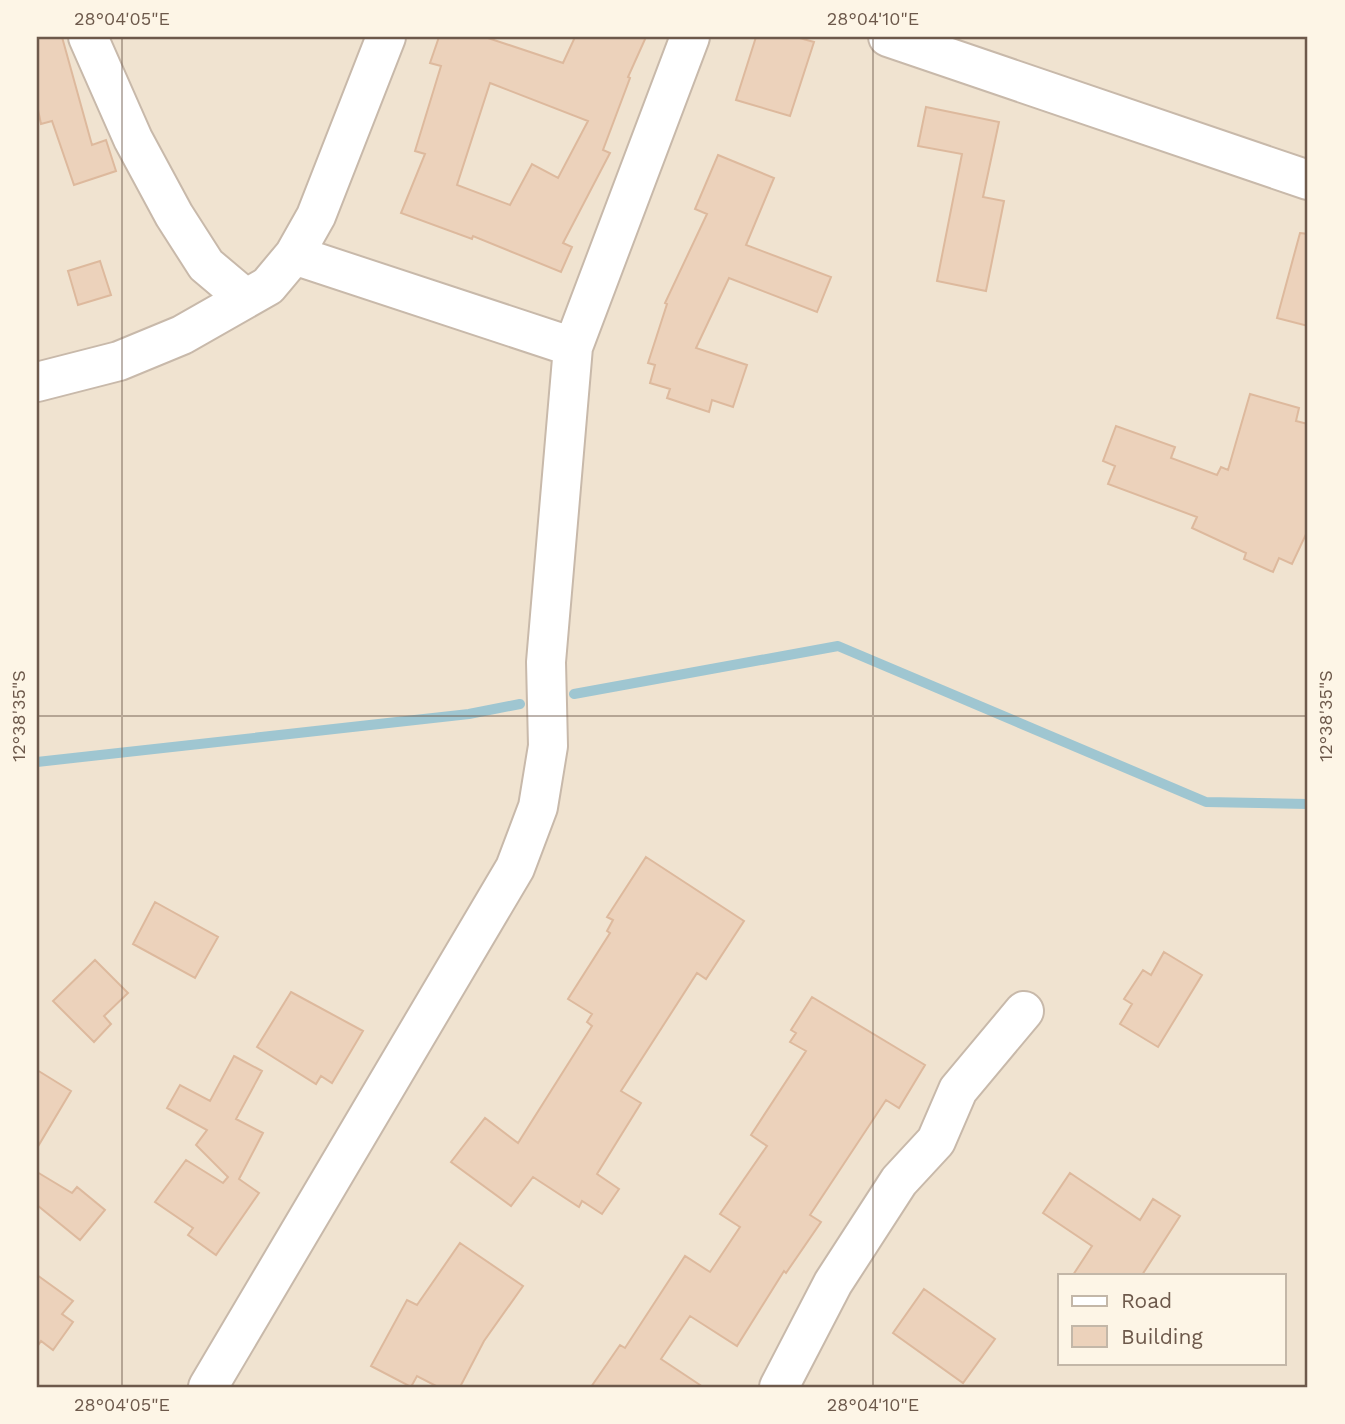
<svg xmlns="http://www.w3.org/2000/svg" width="1345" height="1424" viewBox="0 0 1345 1424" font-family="'Work Sans',sans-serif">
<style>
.residential{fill:#f0e3d0;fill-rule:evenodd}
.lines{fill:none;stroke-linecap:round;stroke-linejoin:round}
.stream{stroke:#9fc6d1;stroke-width:10}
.building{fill:#ecd2bb;stroke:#ddb99d;stroke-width:2;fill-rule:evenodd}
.minor-casing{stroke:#c8b9aa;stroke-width:42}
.minor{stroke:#fff;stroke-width:38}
.ticks{fill:none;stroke:#6d594b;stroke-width:2;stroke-opacity:0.45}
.neatline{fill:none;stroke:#6d594b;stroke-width:2.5}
.ticks-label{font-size:18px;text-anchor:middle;fill:#6d594b}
</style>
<rect width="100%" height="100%" fill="#f9f1e1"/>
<path class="residential" d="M 37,37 L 1308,37 L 1308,1387 L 37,1387 ZM 1060,1275 L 1284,1275 L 1284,1363 L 1060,1363 Z"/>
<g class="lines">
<path class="stream" d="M 574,694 L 838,646 L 1206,802 L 1308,804
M 37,762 L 469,714 L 520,704"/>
</g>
<path class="building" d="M 37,37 L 62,37 L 92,145 L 106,140 L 116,171 L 74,185 L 52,121 L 41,124 L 37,105 Z
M 439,37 L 485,37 L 563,63 L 575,37 L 646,37 L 628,77 L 630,78 L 603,150 L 610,153 L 563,243 L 572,247 L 561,272 L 473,236 L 472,239 L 401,213 L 425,154 L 415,151 L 441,66 L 430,63 ZM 490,83 L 588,121 L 558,178 L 532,164 L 510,205 L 457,185 Z
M 756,37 L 796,37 L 814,42 L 790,116 L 736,100 Z
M 926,107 L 999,122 L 983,197 L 1004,201 L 986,291 L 937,281 L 962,154 L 918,146 Z
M 718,155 L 774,178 L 746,245 L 831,277 L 817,312 L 729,278 L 696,348 L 747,365 L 733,407 L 712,400 L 709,412 L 667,398 L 670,389 L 650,383 L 655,365 L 648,363 L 667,304 L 665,303 L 707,214 L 695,209 Z
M 1300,233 L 1308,234 L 1308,326 L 1277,318 Z
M 100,261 L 111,295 L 78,305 L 68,271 Z
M 1250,394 L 1299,408 L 1296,421 L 1308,424 L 1308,530 L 1292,564 L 1279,558 L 1273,572 L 1244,559 L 1246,553 L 1192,528 L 1197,517 L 1108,484 L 1115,466 L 1103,461 L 1116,426 L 1175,447 L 1171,458 L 1217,475 L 1221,467 L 1228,470 Z
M 646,857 L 744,921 L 706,979 L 697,973 L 621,1091 L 641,1103 L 597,1174 L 619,1189 L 602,1214 L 582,1201 L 579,1207 L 533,1177 L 511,1206 L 451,1162 L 485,1118 L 518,1143 L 592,1026 L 587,1022 L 592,1014 L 568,999 L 610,933 L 607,931 L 613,920 L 607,917 Z
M 155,902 L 218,937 L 195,978 L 133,944 Z
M 1164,952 L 1202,975 L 1158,1047 L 1120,1024 L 1132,1004 L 1124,999 L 1143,970 L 1151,975 Z
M 95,960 L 128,993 L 104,1016 L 111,1024 L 94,1042 L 53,1001 Z
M 291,992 L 363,1031 L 332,1083 L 321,1076 L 316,1084 L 257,1047 Z
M 812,997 L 925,1065 L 899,1108 L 886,1100 L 810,1215 L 821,1222 L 786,1273 L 784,1271 L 737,1346 L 690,1316 L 661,1359 L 703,1387 L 591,1387 L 620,1345 L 625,1348 L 685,1256 L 710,1272 L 740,1227 L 720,1214 L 767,1146 L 751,1135 L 806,1051 L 790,1042 L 796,1033 L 791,1030 Z
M 234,1056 L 262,1071 L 236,1119 L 263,1133 L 239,1179 L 259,1193 L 216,1255 L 188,1235 L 193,1228 L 155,1202 L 186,1160 L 223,1183 L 228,1177 L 196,1145 L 207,1130 L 167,1108 L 180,1085 L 210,1101 Z
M 37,1070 L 71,1091 L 37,1148 Z
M 37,1172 L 72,1193 L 77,1187 L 105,1210 L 80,1240 L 37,1205 Z
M 1070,1173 L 1140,1220 L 1153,1199 L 1180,1216 L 1142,1275 L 1073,1275 L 1092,1246 L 1043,1213 Z
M 460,1243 L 523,1286 L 484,1341 L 460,1387 L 438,1387 L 417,1376 L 411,1387 L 371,1366 L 407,1300 L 417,1305 Z
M 37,1275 L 73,1301 L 62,1314 L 73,1322 L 53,1350 L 41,1341 L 37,1347 Z
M 924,1289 L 995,1339 L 963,1383 L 893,1333 Z"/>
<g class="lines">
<defs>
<path id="minor" d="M 88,37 L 133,139 L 174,215 L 206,265 L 244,297
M 888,37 L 1308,180
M 294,255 L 573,347 L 690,37
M 37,382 L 119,361 L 182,335 L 268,286 L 294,255 L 316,216 L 386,37
M 208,1387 L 515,868 L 538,807 L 548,746 L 546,662 L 573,347
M 779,1387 L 833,1283 L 899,1181 L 936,1141 L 958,1090 L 1024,1011"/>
</defs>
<use href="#minor" class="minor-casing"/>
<use href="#minor" class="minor"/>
</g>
<path class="ticks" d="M 122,37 L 122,1387M 873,37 L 873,1387M 37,716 L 1308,716"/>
<rect width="1345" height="1424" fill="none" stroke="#fdf5e6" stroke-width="77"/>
<rect x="1058" y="1274" width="228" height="91" fill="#fdf5e6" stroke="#c3b7a8" stroke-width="2"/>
<rect x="1072" y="1296" width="35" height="10" fill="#ffffff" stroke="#c3b7a8" stroke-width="2"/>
<text x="1121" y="1308" font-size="21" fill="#6d594b">Road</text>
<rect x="1072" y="1326" width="35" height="21" fill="#ecd2bb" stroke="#c3b7a8" stroke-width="2"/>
<text x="1121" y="1344" font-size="21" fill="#6d594b">Building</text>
<rect x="38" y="38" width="1268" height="1348" class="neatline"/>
<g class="ticks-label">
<text x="122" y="25">28°04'05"E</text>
<text x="873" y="25">28°04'10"E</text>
<text transform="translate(19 716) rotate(-90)" y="6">12°38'35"S</text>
<text transform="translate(1326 716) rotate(-90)" y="6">12°38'35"S</text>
<text x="122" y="1411">28°04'05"E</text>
<text x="873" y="1411">28°04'10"E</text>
</g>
</svg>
